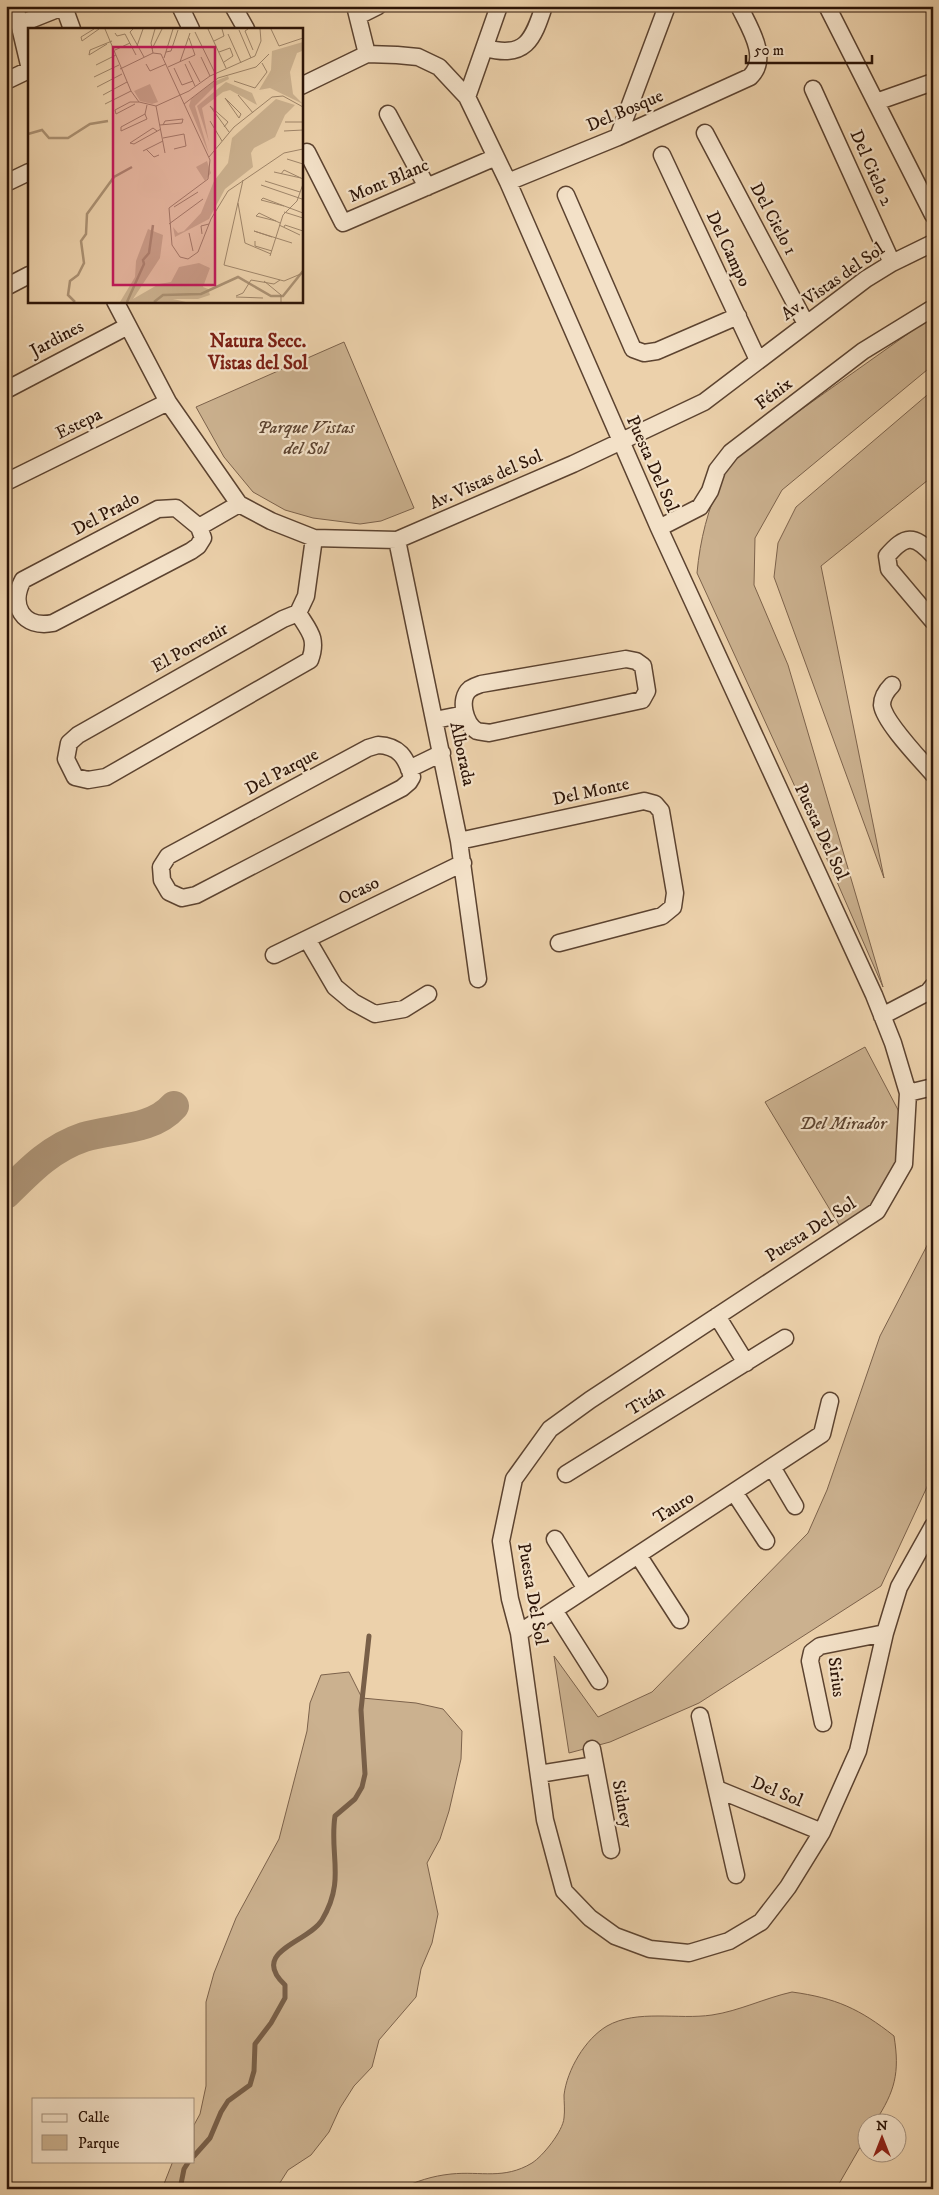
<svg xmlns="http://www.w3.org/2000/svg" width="939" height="2195" viewBox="0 0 939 2195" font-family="'IM FELL DW Pica',serif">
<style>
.green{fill:#cbb18f;stroke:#7c624b}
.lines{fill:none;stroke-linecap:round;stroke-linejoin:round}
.stream{stroke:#785f48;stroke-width:5}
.river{stroke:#ab9173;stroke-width:30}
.minor-casing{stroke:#5c4330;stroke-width:19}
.minor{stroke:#f3e1c8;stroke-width:16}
.labels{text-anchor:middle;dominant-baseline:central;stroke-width:4.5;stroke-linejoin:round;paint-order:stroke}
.street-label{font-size:18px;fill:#2c1407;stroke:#f3e1c8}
.park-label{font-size:18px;font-style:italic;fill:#5c4330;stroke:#f3e1c8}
.neighbourhood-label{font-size:19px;font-weight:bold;fill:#7a1f14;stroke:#f3e1c8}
.inset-river{fill:none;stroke:#ab9173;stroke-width:2.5}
.inset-road{fill:none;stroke:#9f8569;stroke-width:1}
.view{fill:#c2185b;fill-opacity:0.15;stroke:#c2185b;stroke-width:2.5}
.inset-edge{fill:none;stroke:#2c1407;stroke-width:2.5}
</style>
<rect width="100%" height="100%" fill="#ecd1ab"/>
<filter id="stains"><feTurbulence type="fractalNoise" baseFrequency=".004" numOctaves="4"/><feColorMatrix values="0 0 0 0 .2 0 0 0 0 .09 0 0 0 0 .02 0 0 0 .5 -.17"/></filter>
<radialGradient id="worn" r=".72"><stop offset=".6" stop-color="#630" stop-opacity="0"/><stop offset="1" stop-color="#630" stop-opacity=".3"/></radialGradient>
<path class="green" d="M 933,316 L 933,365 L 782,490 L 755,538 L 754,585 L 788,665 L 883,987 L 802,802 L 697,573 C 700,540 708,508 722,479 C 726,469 734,461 740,453 Z
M 344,342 L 414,508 L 381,521 L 360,524 L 313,518 L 285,510 L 253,492 L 224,457 L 196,407 Z
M 933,390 L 933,476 L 821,566 L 884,878 L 774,577 L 778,543 L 796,507 Z
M 865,1047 L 906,1125 L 904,1164 L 877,1211 L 844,1233 L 765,1102 Z
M 933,1234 L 933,1474 L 881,1586 L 699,1703 L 610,1742 L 569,1753 L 554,1656 L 598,1717 L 652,1692 L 808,1533 L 827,1490 L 880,1336 Z
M 349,1672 L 362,1698 L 416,1703 L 443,1709 L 462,1731 L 461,1759 L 449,1811 L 440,1839 L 427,1863 L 438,1914 L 432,1943 L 421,1969 L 416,1997 L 379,2040 L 372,2067 L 354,2086 L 340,2108 L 329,2132 L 311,2155 L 288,2170 L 276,2189 L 162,2189 L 173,2161 L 194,2161 L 194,2125 L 200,2114 L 206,2086 L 206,2002 L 214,1973 L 236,1918 L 279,1839 L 307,1731 L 310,1703 L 321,1675 Z
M 792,1992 C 836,1998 860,2009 894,2036 C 900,2073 895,2091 875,2122 L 866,2122 L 866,2137 L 836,2189 L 400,2189 C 417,2181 432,2176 451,2174 C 481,2171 504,2180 532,2163 C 543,2156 563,2131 564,2118 C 565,2110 564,2102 564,2095 C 567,2070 585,2039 607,2026 C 637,2009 678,2020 712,2015 C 739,2011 765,1998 792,1992 Z"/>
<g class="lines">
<path class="stream" d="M 194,2156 L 210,2138 L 221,2112 L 228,2101 L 250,2085 L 254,2071 L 255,2044 L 271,2023 L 285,1998 L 285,1985 C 249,1951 308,1943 322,1920 C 346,1880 329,1855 335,1816 L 355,1799 L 362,1787 L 365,1774 L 361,1710 L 369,1636
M 180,2189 L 184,2169 L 189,2161"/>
<path class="river" d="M 6,1194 C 30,1170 51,1148 84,1137 C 113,1128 152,1131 174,1106"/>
<defs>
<path id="minor" d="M 15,6 L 29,65
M 180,6 L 191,29
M 233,6 L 246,29
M 355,6 L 367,54
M 827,6 L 933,215
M 64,7 L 72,29
M 358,16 L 378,6
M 20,24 L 65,6
M 486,48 C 525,59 533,40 544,6
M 6,81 L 29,70
M 301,86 L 367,54 L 397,55 L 418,57 L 439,67 L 467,97 L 508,182 L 659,528 L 874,995 L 893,1043 L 908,1093 L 904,1164 L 877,1211 L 590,1400 L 550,1429 L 514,1479 L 501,1541 L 510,1599 L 519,1633 L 545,1820 L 564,1891 L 590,1918 L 615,1936 L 650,1949 L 689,1953 L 729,1941 L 761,1922 L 788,1887 L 822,1832 L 858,1751 L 885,1633 L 899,1587 L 933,1526
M 813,89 L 892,263
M 467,97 L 499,6
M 876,102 L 933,82
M 388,114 L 427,187
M 705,133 L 806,324
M 618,137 L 667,6
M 307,152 L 343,223 L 496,157
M 662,155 L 758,360
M 508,182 L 618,137 L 750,77 C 770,58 749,27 739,6
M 6,183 L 29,172
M 566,195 L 633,349 L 644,353 L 657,351 L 738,316
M 6,287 L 29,275
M 115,301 L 168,402 L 239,504 L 271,521 L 314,538 L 397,540 L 573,464 L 704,402 L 866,279 L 892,263 L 933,243
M 6,390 L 128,326
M 6,482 L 168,402
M 199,527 L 203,538 L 198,546 L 191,551 L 53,623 C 23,629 9,605 23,580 L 158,509 L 176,508 L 199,527 L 239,504
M 659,528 L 700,507 L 710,491 L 717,470 L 731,452 L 863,351 L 933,308
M 397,540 L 459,841 L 478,979
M 933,555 C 914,534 905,535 887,556 L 889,569 L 933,621
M 298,613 C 309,631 318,638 310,660 L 106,777 L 88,780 L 75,777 L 66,759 L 69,743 L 78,735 L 283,619 L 298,613 L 306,596 L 314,538
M 626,659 L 636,661 L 643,666 L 647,691 L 642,700 L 489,733 C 485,732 480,732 477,731 C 465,724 458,699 470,689 C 473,687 478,685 481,684 Z
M 892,685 C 887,690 882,696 882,705 C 884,722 921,760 933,774
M 435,720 L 465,714
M 378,745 C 399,746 406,757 412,777 L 409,782 L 402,788 L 196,895 L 182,898 L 169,892 L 162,880 L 161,867 L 168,856 L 368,748 Z
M 409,769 L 442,753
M 459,841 L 644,801 L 655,804 L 661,811 L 675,893 L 673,907 L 662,916 L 559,943
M 307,939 L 335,987 L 353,1002 L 375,1014 L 404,1009 L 428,994
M 274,955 L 463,863
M 882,1016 L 928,992 L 933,986
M 908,1093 L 933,1087
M 717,1316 L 746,1363
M 772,1467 L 795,1506
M 566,1474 L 785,1338
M 734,1492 L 766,1541
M 555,1539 L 586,1589
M 638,1555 L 680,1620
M 554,1610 L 599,1681
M 519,1633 L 822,1434 L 830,1401
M 700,1716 L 736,1875
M 823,1723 L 810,1661 L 812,1652 L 820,1646 L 885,1633
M 592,1749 L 611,1850
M 539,1774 L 595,1765
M 717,1789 L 822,1832"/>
</defs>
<use href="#minor" class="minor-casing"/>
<use href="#minor" class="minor"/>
</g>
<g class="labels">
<g class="street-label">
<text transform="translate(625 111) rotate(-23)">Del Bosque</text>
<text transform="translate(871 168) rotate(66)">Del Cielo 2</text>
<text transform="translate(389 181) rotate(-23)">Mont Blanc</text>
<text transform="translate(773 219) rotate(62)">Del Cielo 1</text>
<text transform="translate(728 249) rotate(65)">Del Campo</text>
<text transform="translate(833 282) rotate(-35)">Av. Vistas del Sol</text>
<text transform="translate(57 339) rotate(-28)">Jardines</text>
<text transform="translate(774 394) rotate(-37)">Fénix</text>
<text transform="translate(79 424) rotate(-26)">Estepa</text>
<text transform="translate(652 464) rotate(66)">Puesta Del Sol</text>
<text transform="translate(486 480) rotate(-24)">Av. Vistas del Sol</text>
<text transform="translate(106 514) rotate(-28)">Del Prado</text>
<text transform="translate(190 648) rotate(-29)">El Porvenir</text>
<text transform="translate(462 754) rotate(78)">Alborada</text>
<text transform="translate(282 772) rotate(-28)">Del Parque</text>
<text transform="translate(591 792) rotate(-12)">Del Monte</text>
<text transform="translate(821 832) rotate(65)">Puesta Del Sol</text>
<text transform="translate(359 891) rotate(-26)">Ocaso</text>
<text transform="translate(811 1230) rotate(-33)">Puesta Del Sol</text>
<text transform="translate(646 1401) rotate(-32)">Titán</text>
<text transform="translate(674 1508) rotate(-33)">Tauro</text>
<text transform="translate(532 1594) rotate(80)">Puesta Del Sol</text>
<text transform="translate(836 1677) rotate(83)">Sirius</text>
<text transform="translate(777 1792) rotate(22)">Del Sol</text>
<text transform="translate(622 1804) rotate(79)">Sidney</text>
</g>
<g class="park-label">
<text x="306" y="428">Parque Vistas<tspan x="306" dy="21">del Sol</tspan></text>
<text x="843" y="1124">Del Mirador</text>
</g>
<g class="neighbourhood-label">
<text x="258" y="341">Natura Secc.<tspan x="258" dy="22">Vistas del Sol</tspan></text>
</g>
</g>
<g transform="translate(28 28)">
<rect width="275" height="275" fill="#ecd1ab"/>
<path d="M 275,14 L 275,27 L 274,23 L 269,25 L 262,44 L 265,66 L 275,76 L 242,60 L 231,62 L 243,42 L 244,23 ZM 200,48 L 201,51 L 187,58 L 167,78 L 181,126 L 161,78 L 163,71 L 185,54 ZM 198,54 L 224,65 L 229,77 L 202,62 L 195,64 L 174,80 L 181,114 L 169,78 ZM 122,56 L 130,74 L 124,76 L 112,73 L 106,63 ZM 248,71 L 267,77 L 257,87 L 247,109 L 226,120 L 223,125 L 225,139 L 197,161 L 181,191 L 147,209 L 145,199 L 150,205 L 156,203 L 173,185 L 186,153 L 200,135 L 204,110 ZM 179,133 L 183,145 L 177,153 L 168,139 ZM 120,201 L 135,207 L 132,230 L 105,271 L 131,256 L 143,254 L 151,239 L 171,235 L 182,240 L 175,259 L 180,261 L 182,267 L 170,271 L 145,271 L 158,274 L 92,274 L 107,249 L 108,233 Z" fill="#cbb18f"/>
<path class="inset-river" d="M 0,106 L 14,102 L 21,110 L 40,110 L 62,96 L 80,93M 47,274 L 40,267 L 42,253 L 50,247 L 56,235 L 53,213 L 58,206 L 59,186 L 86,149 L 104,139M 99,274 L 116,236 L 115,232 L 121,225 L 125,197M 126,274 L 135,267 L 173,266 L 210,249 L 243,268 L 255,268 L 275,243"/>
<path class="inset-road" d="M 77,1 L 103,63 L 111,74 L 128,78 L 161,63 L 182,48 L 227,28 L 233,13 L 232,1M 105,1 L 102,4 L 116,29M 180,1 L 198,40M 220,1 L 217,3 L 225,22M 243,1 L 251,18 L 275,10M 211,2 L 223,30M 167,4 L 187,45M 87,5 L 89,8 L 97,6 L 108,27M 200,6 L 213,35M 54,13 L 71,1M 54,13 L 53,9 L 66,1M 186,13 L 196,8 L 194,1M 109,18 L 115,1M 124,21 L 134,1M 87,22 L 102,15M 138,24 L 143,23 L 150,2M 191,24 L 202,20 L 205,28 L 196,34M 125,25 L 123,15 L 127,1M 61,27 L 62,22 L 84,13M 61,27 L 79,16M 173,29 L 182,48M 136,30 L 145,1M 161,33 L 172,54M 152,34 L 162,5M 118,36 L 122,43 L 138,36M 157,36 L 167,58M 68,37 L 88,27M 140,39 L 167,27 L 161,10M 146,40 L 154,57 L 165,53M 92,41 L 125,25 L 133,26 L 182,132 L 180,151 L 141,180 L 144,217 L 152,229 L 160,231 L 170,224 L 183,191 L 200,163 L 256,125 L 275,121M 66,49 L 91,37M 206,53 L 227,60 L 239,44 L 234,35M 69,59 L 94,46M 75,67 L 99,54M 210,67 L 225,85M 197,70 L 213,86 L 211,90M 197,70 L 211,90M 77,76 L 103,63M 156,76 L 190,50 L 228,39 L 241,26M 128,78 L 137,125M 182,78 L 201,104M 182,78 L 200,94 L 196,99M 88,86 L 87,82 L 102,74 L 111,74M 88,86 L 107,76M 182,93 L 194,113M 257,94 L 275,94M 132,97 L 154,95 L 155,91 L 137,93 L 135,97M 93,103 L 93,99 L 117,86 L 119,77M 93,103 L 119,91 L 117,86M 129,103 L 125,100 L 102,115 L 106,116 L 133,101M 256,103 L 275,102M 135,110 L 156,106 L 158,118 L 146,121M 118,121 L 126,129 L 131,127M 115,123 L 135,113M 181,129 L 206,99 L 244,69 L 255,68 L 275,79M 259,131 L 275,136M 246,144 L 273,150M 253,146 L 256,142 L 275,151M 215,152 L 196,237 L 256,253 L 275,245M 237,153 L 272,164M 233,157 L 274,171M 210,175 L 217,215 L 243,226M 256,178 L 233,172 L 235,170 L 275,185M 146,179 L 170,164M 256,184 L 275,190M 248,193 L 228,188 L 231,185 L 252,195M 141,196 L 175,171M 251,197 L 272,207M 256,199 L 257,197 L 275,203M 161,205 L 165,223M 174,206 L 173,198 L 181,196M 244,209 L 226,203 L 264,215M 227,213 L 227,218 L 244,223M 242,228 L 255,187 L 269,173 L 275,156M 236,253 L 253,267 L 253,274M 208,268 L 215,265 L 223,252 L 246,256 L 252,252M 208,269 L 235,270"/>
<path class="view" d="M 85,19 L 187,19 L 187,257 L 85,257 Z"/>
<rect width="275" height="275" class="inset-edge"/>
</g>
<rect width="939" height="2195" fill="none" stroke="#ecd1ab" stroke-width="25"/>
<rect x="8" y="8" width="924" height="2180" fill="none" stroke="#2c1407" stroke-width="2.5"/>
<rect x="12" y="12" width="914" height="2170" fill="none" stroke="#2c1407"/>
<rect x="32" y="2098" width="162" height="65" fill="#f3e1c8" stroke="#a38f7b"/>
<rect x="42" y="2114" width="25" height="8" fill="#f3e1c8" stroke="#a38f7b"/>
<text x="78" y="2122" font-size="15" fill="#2c1407">Calle</text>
<rect x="42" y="2135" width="25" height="15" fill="#cbb18f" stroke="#a38f7b"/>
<text x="78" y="2148" font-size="15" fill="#2c1407">Parque</text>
<g transform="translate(882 2138)"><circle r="24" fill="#f3e1c8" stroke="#a38f7b"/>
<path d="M0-4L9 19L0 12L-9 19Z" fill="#8f2418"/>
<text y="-8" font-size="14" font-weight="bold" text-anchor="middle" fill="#2c1407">N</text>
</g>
<path d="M746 55v8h126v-8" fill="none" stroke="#2c1407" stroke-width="2.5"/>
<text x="754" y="55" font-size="15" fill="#2c1407" stroke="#f3e1c8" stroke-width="4" paint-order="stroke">50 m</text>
<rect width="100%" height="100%" filter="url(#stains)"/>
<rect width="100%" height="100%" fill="url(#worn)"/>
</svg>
